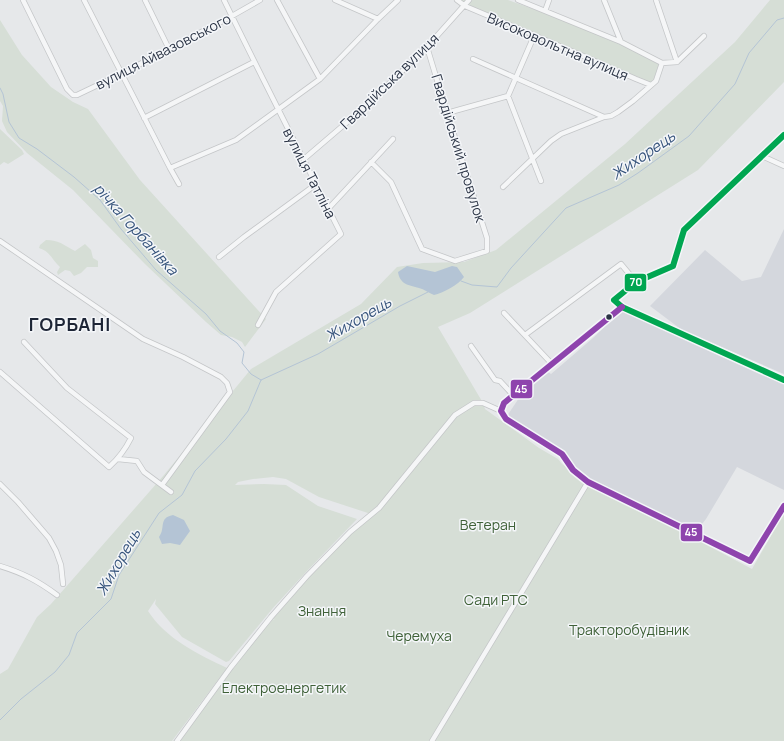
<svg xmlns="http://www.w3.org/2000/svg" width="784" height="741" viewBox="0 0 784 741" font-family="Manrope,sans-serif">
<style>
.built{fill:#d4d7dd}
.green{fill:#d6ded6}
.water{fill:#b4c4d5}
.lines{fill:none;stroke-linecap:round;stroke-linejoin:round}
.stream{stroke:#b4c4d5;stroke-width:1}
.minor-casing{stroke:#c4c6c8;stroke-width:6}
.minor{stroke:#f5f6f7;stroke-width:4.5}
.bus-1-casing{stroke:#f4f6f9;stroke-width:9}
.bus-2-casing{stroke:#f4f6f9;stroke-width:9}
.bus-1{stroke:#00a651;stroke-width:6}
.bus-2{stroke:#8e44ad;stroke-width:6}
.bus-dot{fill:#2b3445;stroke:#f4f6f9;stroke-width:1.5}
.labels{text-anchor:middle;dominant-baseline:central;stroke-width:3;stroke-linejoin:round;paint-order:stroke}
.street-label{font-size:14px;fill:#2b3445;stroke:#f4f6f9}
.park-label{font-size:14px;fill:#3f6138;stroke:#f4f6f9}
.water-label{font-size:15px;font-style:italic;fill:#34527a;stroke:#f4f6f9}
.district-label{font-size:18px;font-weight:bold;letter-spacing:1px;fill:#1d2536;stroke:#f4f6f9}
.line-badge{stroke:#f4f6f9;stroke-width:1.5}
.badge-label{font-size:11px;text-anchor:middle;font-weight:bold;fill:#fff}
</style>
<rect width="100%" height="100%" fill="#e6e8ea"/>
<path class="built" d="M 784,229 L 784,374 L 682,330 L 650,306 L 705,250 L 742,281 L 761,277 Z
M 622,310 L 784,382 L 784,490 L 737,467 L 706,519 L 695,533 L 588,481 L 574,469 L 563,454 L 507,416 L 521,395 L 548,372 L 551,374 L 593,338 Z"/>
<path class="green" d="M 459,0 L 508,0 L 544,13 L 618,42 L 657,61 L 660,67 L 656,77 L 650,83 L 464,5 Z
M 770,0 L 784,0 L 784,82 L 698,170 L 470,313 L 438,327 L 483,403 L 485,409 L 539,448 L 558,459 L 562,464 L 588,482 L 752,569 L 784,513 L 784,741 L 173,741 L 175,739 L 177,741 L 270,618 L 275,620 L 271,617 L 343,540 L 371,514 L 319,497 L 286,479 L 273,477 L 253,479 L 238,482 L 235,485 L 264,484 L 286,485 L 318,506 L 357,519 L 307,571 L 273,608 L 229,661 L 226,662 L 182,637 L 155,604 L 156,599 L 148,611 C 166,639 198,654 227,668 L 172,741 L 0,741 L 0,674 L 8,669 L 37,617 L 51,604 L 164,475 L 251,369 L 361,304 L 397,267 L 423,263 L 464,262 L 496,250 L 625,144 L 735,42 Z
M 0,20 L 22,55 L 51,87 L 73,102 L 88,109 L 140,180 L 266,319 L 245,347 L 242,342 L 232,337 L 221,335 L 206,322 L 145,264 L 73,190 L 27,153 L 7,132 L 2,121 L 3,106 L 0,101 Z
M 0,129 L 22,150 L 24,154 L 8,164 L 4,162 L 0,165 Z
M 46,240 C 60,240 63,245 75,251 L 85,244 L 91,250 L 93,258 L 98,261 L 98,267 L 87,267 L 81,273 L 74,276 L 70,271 L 65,270 L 58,275 L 57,272 L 60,267 C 52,260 50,251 39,248 L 40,245 Z"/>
<path class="water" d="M 407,266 L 435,272 L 452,266 L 457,267 L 464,277 C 458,285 443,293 434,295 C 429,293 424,289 419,288 C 409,285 400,285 398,272 Z
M 173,515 L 184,520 L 190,531 L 180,545 L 170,543 L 162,544 L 159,537 C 166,528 158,518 173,515 Z"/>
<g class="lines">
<path class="stream" d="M 0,88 L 3,94 L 9,122 L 19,138 L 37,149 L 74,177 L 100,200 L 121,229 L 156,270 L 206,314 L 220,331 L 237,343 L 244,352 L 242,363 L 251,374 L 261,380
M 461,281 L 472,285 L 497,287 L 511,268 L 566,208 L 619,185 L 638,173 L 689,136 L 735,84 L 749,53 L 777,20 L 784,18
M 0,720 L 21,699 L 55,672 L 69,655 L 77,633 L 111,599 L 119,575 L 159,513 L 182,495 L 195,471 L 226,439 L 248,411 L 261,380 L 318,354 L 400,306 L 428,292"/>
<defs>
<path id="minor" d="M 23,0 L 67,89 L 73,95 L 77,95 L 121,74 L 232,16 L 260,0
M 84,0 L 170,168 L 179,184
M 145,0 L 169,49
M 224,0 C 262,78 302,156 341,234 L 276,292 L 258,325
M 277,0 L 320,79
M 335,0 L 378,19
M 457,0 L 465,6 L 588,58 L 636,79 L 651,85
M 518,0 L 621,42 L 662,63
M 604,0 L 621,42
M 656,0 L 677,62
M 545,11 L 549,0
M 473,59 L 604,117
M 662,63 L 677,62 L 704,36
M 508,96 L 541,181
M 447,113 L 508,96 L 534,36
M 144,118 L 254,62
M 784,135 L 684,230 L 673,266 L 636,282 L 614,300 L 622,307 L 784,380
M 762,156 L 784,166
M 304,159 L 366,106 L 427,47 L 469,0
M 371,162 L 391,182 L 422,249 L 455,261 L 487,251 L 487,238 L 447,113 L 427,47
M 170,168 L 236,140 L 320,79 L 378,19 L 398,0
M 503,187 L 551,141 L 561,134 L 604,117 L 611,116 L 618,112 L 633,101 L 656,81 L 662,63
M 328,209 L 393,139
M 0,241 L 143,339 L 183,357 L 221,377 L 227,383 L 230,392 L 162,485
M 219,257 L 244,237 L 311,188 L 315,182
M 622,307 L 504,403 L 501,411 L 506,419 L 562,454 L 573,470 L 588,482 L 750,561 L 784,506
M 504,313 L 552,364
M 525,335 L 621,264 L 636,282
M 471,346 L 495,380 L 500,381 L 513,395
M 0,372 L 109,467 C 119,458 125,450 131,438 L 67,388 L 24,342
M 118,459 L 137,461 L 144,472 L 171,492
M 0,484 L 18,502 L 49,538 L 56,551 L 61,565 L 63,584
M 0,566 C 23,573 38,581 57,595
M 177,741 L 231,667 L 271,617 L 307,576 L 350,532 L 379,508 L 455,415 L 474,403 L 483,403 L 501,411
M 432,741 L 588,482"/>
</defs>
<use href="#minor" class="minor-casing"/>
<use href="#minor" class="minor"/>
<defs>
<path id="bus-1" d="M 784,135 L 684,230 L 673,266 L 636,282 L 614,300 L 622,307 L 784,380"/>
<path id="bus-2" d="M 622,307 L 504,403 L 501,411 L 506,419 L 562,454 L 573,470 L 588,482 L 750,561 L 784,506"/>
</defs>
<use href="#bus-1" class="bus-1-casing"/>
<use href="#bus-2" class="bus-2-casing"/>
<use href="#bus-1" class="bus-1"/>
<use href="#bus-2" class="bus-2"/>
</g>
<circle class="bus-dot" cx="609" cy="317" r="3.5"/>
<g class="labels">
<g class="street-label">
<text transform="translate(558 46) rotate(23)">Високовольтна вулиця</text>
<text transform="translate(163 51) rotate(-27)">вулиця Айвазовського</text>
<text transform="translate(389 81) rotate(-44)">Гвардійська вулиця</text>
<text transform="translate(459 148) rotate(73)">Гвардійський провулок</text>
<text transform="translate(310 173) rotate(63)">вулиця Татліна</text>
</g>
<g class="park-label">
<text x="488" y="524">Ветеран</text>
<text x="496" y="599">Сади РТС</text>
<text x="322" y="610">Знання</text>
<text x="629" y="629">Тракторобудівник</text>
<text x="419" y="635">Черемуха</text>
<text x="284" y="687">Електроенергетик</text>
</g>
<g class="water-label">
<text transform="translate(643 155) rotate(-34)">Жихорець</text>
<text transform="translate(136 229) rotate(48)">річка Горбанівка</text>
<text transform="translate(358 319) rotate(-30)">Жихорець</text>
<text transform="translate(118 562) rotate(-60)">Жихорець</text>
</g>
<g class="district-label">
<text x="70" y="324">ГОРБАНІ</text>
</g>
</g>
<g class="line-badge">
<rect x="624" y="273" width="23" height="19" rx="4" fill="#00a651"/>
<rect x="510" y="379" width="23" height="20" rx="4" fill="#8e44ad"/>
<rect x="680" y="523" width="23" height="19" rx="4" fill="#8e44ad"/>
</g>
<g class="badge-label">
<text x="636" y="286">70</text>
<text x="521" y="393">45</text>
<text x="691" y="536">45</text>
</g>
</svg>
